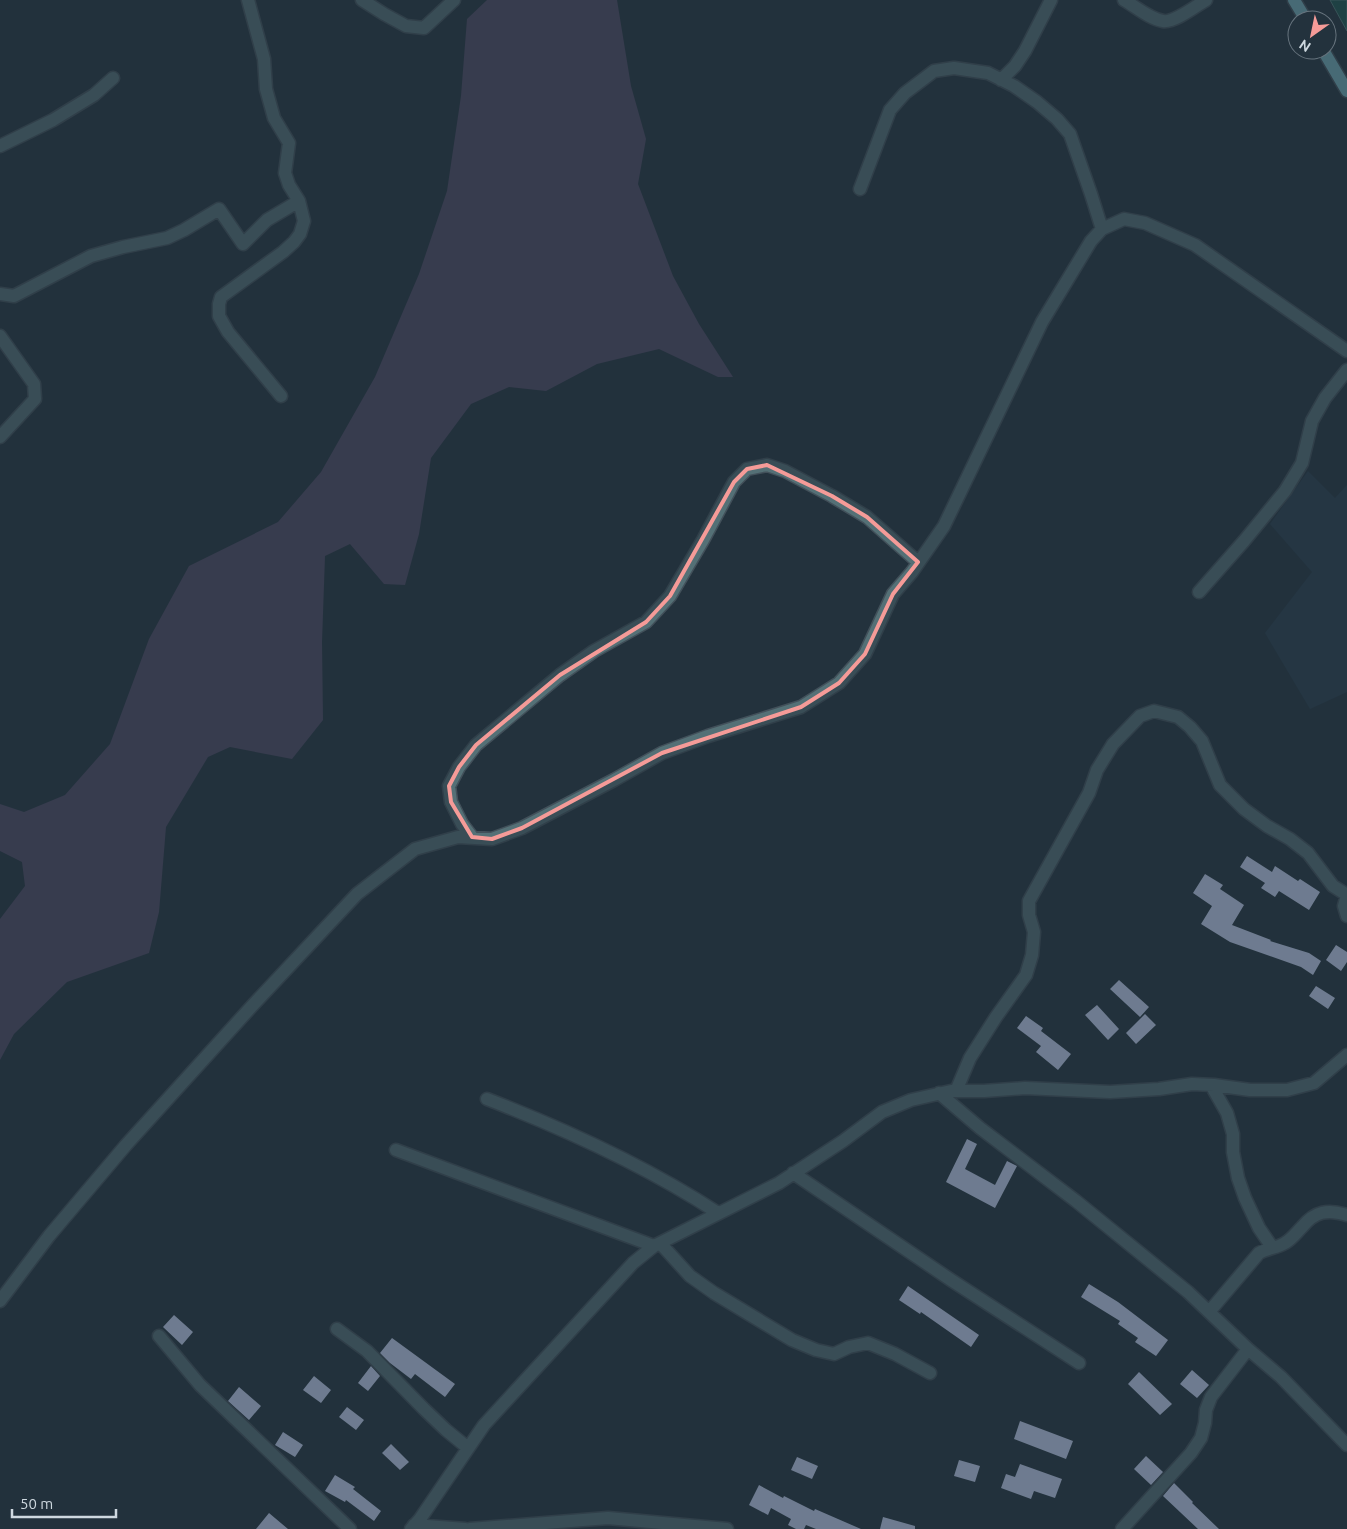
<svg xmlns="http://www.w3.org/2000/svg" width="1347" height="1529" viewBox="0 0 1347 1529" font-family="Ubuntu,sans-serif">
<style>
.built{fill:#283d4d}
.green{fill:#514965}
.water{fill:#1b554e;stroke:#517c7a}
.building{fill:#cad6f5}
.lines{fill:none;stroke-linecap:round;stroke-linejoin:round}
.minor-casing{stroke:#42505a;stroke-width:15}
.major-casing{stroke:#42505a;stroke-width:15}
.minor{stroke:#547076;stroke-width:12}
.major{stroke:#73afbb;stroke-width:12}
.marked{fill:none;stroke:#f59b98;stroke-width:4;stroke-linejoin:round}
</style>
<rect width="100%" height="100%" fill="#23323d"/>
<path class="built" d="M 1308,471 L 1335,498 L 1347,485 L 1347,692 L 1310,709 L 1265,633 L 1312,572 L 1270,524 Z"/>
<path class="green" d="M 487,0 L 617,0 L 631,86 L 646,139 L 638,184 L 673,276 L 699,324 L 733,377 L 718,377 L 659,349 L 597,364 L 546,391 L 509,387 L 471,404 L 431,458 L 419,534 L 405,585 L 384,584 L 350,544 L 325,556 L 322,642 L 323,720 L 292,759 L 230,747 L 208,757 L 166,827 L 159,912 L 149,953 L 67,982 L 14,1034 L 0,1060 L 0,919 L 25,886 L 22,862 L 0,851 L 0,804 L 24,812 L 65,795 L 110,744 L 149,639 L 189,566 L 278,522 L 321,472 L 375,377 L 419,274 L 447,191 L 461,96 L 467,19 Z"/>
<path class="water" d="M 1330,0 L 1347,0 L 1347,31 Z"/>
<path class="building" d="M 1247,856 L 1272,872 L 1275,866 L 1298,881 L 1300,879 L 1320,892 L 1309,910 L 1279,891 L 1275,897 L 1261,888 L 1265,883 L 1240,867 Z
M 1205,874 L 1223,885 L 1220,889 L 1244,905 L 1232,925 L 1271,940 L 1270,941 L 1309,953 L 1321,961 L 1313,975 L 1301,967 L 1230,942 L 1201,924 L 1212,906 L 1193,893 Z
M 1336,945 L 1347,952 L 1347,962 L 1341,971 L 1326,960 Z
M 1119,980 L 1149,1007 L 1140,1017 L 1110,989 Z
M 1316,986 L 1335,998 L 1328,1009 L 1309,996 Z
M 1097,1005 L 1119,1029 L 1108,1040 L 1085,1015 Z
M 1145,1014 L 1156,1025 L 1136,1044 L 1126,1033 Z
M 1026,1016 L 1043,1028 L 1041,1031 L 1071,1054 L 1058,1070 L 1036,1052 L 1041,1046 L 1017,1028 Z
M 967,1139 L 977,1144 L 965,1169 L 995,1185 L 1007,1161 L 1017,1166 L 995,1208 L 946,1182 Z
M 1089,1284 L 1118,1302 L 1168,1340 L 1156,1356 L 1135,1342 L 1138,1338 L 1118,1324 L 1120,1321 L 1081,1297 Z
M 908,1286 L 979,1335 L 971,1347 L 921,1312 L 920,1314 L 899,1300 Z
M 174,1315 L 193,1332 L 182,1345 L 163,1327 Z
M 392,1338 L 455,1384 L 445,1397 L 415,1374 L 411,1379 L 390,1363 L 380,1353 Z
M 371,1366 L 380,1376 L 368,1391 L 358,1383 Z
M 1192,1370 L 1209,1385 L 1197,1398 L 1180,1384 Z
M 1139,1372 L 1172,1404 L 1160,1415 L 1128,1384 Z
M 314,1376 L 331,1390 L 321,1403 L 303,1390 Z
M 239,1387 L 261,1406 L 249,1420 L 228,1401 Z
M 347,1407 L 364,1420 L 356,1430 L 339,1417 Z
M 1020,1421 L 1073,1441 L 1066,1459 L 1014,1439 Z
M 283,1432 L 303,1445 L 295,1457 L 275,1445 Z
M 391,1444 L 409,1462 L 400,1470 L 382,1453 Z
M 1146,1456 L 1163,1472 L 1151,1485 L 1134,1469 Z
M 797,1457 L 818,1466 L 812,1479 L 791,1470 Z
M 959,1460 L 980,1466 L 975,1482 L 954,1476 Z
M 1020,1464 L 1062,1479 L 1055,1498 L 1034,1491 L 1031,1499 L 1001,1488 L 1006,1474 L 1015,1477 Z
M 335,1475 L 355,1487 L 353,1489 L 381,1511 L 374,1521 L 346,1500 L 345,1502 L 325,1491 Z
M 1174,1483 L 1193,1502 L 1192,1503 L 1219,1529 L 1198,1529 L 1163,1496 Z
M 759,1485 L 783,1498 L 784,1496 L 814,1511 L 815,1509 L 861,1529 L 816,1529 L 806,1525 L 804,1529 L 796,1529 L 788,1525 L 791,1519 L 771,1508 L 768,1515 L 749,1505 Z
M 269,1513 L 288,1529 L 256,1529 Z
M 883,1517 L 915,1526 L 915,1529 L 880,1529 Z"/>
<g class="lines">
<defs>
<path id="minor" d="M 248,0 L 264,59 L 266,89 L 274,118 L 289,143 L 285,173 L 289,185 L 299,201 L 304,221 L 300,234 L 294,242 L 283,252 L 221,297 L 219,304 L 219,316 L 228,332 L 281,396
M 362,0 L 384,14 L 406,26 L 424,28 L 454,0
M 1124,0 C 1136,7 1150,19 1163,21 C 1174,23 1196,6 1206,0
M 1001,80 L 1015,66 L 1025,51 L 1051,0
M 0,146 L 53,120 L 94,95 L 113,78
M 860,189 L 890,110 L 905,93 L 934,71 L 954,68 L 988,73 L 1014,86 L 1037,102 L 1057,119 L 1070,134 L 1091,194 L 1102,229
M 0,294 L 14,296 L 91,256 L 123,247 L 167,238 L 184,230 L 219,209 L 243,244 L 267,220 L 299,201
M 0,336 L 34,384 L 35,399 L 0,437
M 1199,592 L 1244,541 L 1285,491 L 1302,463 L 1312,421 L 1325,398 L 1347,370
M 472,837 L 462,824 L 451,802 L 449,786 L 459,767 L 476,745 L 560,675 L 594,651 L 646,622 L 670,596 L 703,540 L 734,482 L 747,469 L 767,465 L 785,471 L 832,496 L 867,517 L 918,562
M 1347,895 L 1344,906 L 1347,916
M 1211,1085 L 1227,1113 L 1233,1134 L 1233,1152 L 1238,1178 L 1245,1198 L 1259,1228 L 1272,1247
M 956,1091 L 970,1058 L 996,1017 L 1026,975 L 1032,955 L 1034,932 L 1029,915 L 1029,901 L 1089,793 L 1097,770 L 1113,744 L 1140,716 L 1154,711 L 1178,717 L 1190,727 L 1202,741 L 1220,785 L 1244,809 L 1267,826 L 1290,839 L 1308,853 L 1333,886 L 1347,895
M 939,1093 L 980,1128 L 1076,1201 L 1188,1292 L 1248,1349 L 1281,1377 L 1347,1445
M 487,1099 C 567,1130 646,1166 718,1213
M 396,1150 L 654,1246
M 793,1173 L 951,1280 L 1079,1363
M 660,1243 L 690,1276 L 714,1293 L 792,1340 L 816,1350 L 834,1354 L 849,1347 L 868,1343 L 895,1354 L 930,1373
M 0,1301 L 49,1236 L 126,1145 L 252,1006 L 357,894 L 415,849 L 458,837 L 492,839 L 522,828 L 614,780 L 662,753 L 708,736 L 801,707 L 839,683 L 865,654 L 893,594 L 912,572 L 944,526 L 1042,322 L 1091,241 L 1102,229 L 1124,219 L 1145,223 L 1195,245 L 1347,351
M 1209,1312 L 1259,1253 C 1268,1248 1277,1248 1285,1243 C 1292,1239 1296,1233 1302,1227 C 1315,1211 1328,1209 1347,1215
M 337,1329 L 367,1351 L 424,1409 L 446,1430 L 468,1448
M 159,1336 L 200,1385 L 350,1529
M 414,1525 L 465,1529
M 411,1529 L 420,1519 L 484,1425 L 633,1263 L 654,1246 L 779,1183 L 843,1141 L 882,1112 L 911,1100 L 951,1091 L 984,1091 L 1025,1088 L 1110,1092 L 1159,1089 L 1192,1084 L 1214,1085 L 1250,1090 L 1287,1090 L 1314,1083 L 1347,1055
M 470,1529 L 608,1518 L 727,1529
M 1122,1529 L 1191,1453 L 1201,1438 L 1205,1423 L 1206,1410 L 1211,1397 L 1248,1349"/>
<path id="major" d="M 1294,0 L 1306,20
M 1323,50 L 1347,91"/>
</defs>
<use href="#minor" class="minor-casing"/>
<use href="#major" class="major-casing"/>
<use href="#minor" class="minor"/>
<use href="#major" class="major"/>
</g>
<path d="M0 0H1347V1529H0ZM 767,465 L 832,496 L 867,517 L 918,562 L 893,594 L 865,654 L 839,683 L 801,707 L 662,753 L 522,828 L 492,839 L 472,837 L 451,802 L 449,786 L 459,767 L 476,745 L 560,675 L 646,622 L 670,596 L 734,482 L 747,469 Z" fill="#23323d" fill-opacity=".55" fill-rule="evenodd"/>
<path class="marked" d="M 767,465 L 832,496 L 867,517 L 918,562 L 893,594 L 865,654 L 839,683 L 801,707 L 662,753 L 522,828 L 492,839 L 472,837 L 451,802 L 449,786 L 459,767 L 476,745 L 560,675 L 646,622 L 670,596 L 734,482 L 747,469 Z"/>
<g transform="translate(1312 35) rotate(213)"><circle r="24" fill="#23323d" stroke="#67747e"/>
<path d="M0-4L9 19L0 12L-9 19Z" fill="#f59b98"/>
<text y="-8" font-size="14" font-weight="bold" text-anchor="middle" fill="#ced8df">N</text>
</g>
<path d="M12 1509v8h104v-8" fill="none" stroke="#ced8df" stroke-width="2.5"/>
<text x="20" y="1509" font-size="15" fill="#ced8df" stroke="#23323d" stroke-width="4" paint-order="stroke">50 m</text>
</svg>
